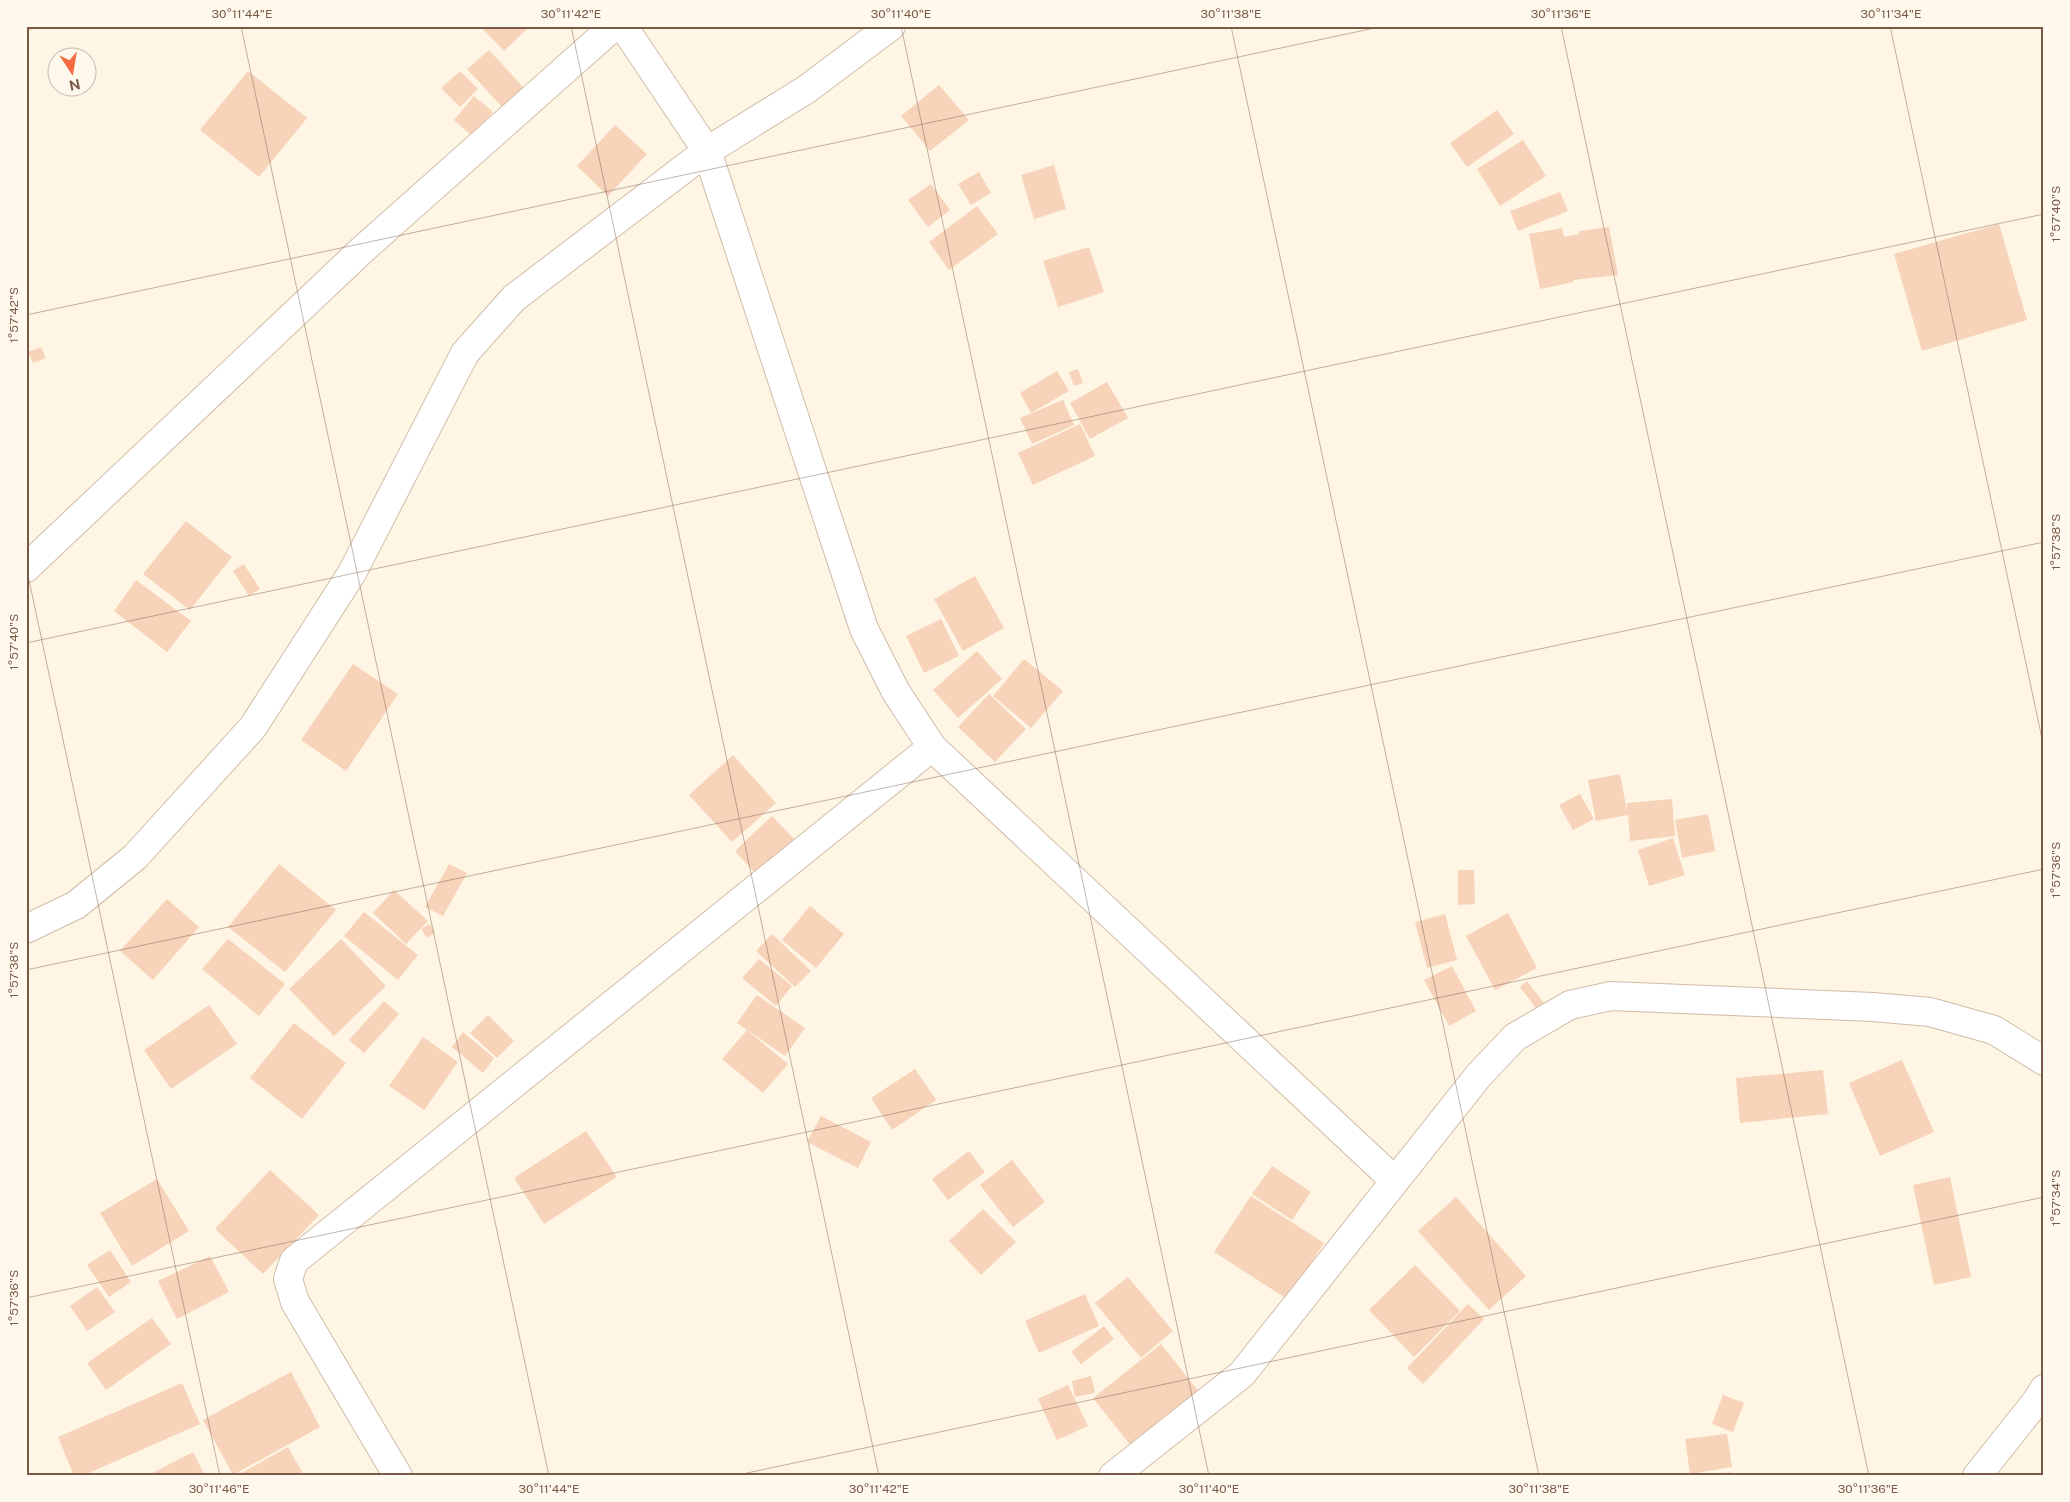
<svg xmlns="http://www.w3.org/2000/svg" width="2070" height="1502" viewBox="0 0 2070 1502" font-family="'Public Sans',sans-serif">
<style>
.building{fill:#f7d3ba}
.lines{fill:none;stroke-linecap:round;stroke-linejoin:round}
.minor-casing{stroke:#d1bca9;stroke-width:30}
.minor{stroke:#fff;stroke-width:28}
.ticks{fill:none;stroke:#7a5a47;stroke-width:1;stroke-opacity:0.45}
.neatline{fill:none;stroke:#7a5a47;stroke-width:2}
.ticks-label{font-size:12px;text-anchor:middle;fill:#7a5a47}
</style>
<rect width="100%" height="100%" fill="#fef5e5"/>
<path class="building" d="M 26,26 L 33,28 L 26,34 Z
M 480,26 L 530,26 L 504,51 Z
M 489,50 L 524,88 L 502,107 L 467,69 Z
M 248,71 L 307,118 L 259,177 L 200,130 Z
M 460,71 L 478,89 L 460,107 L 441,88 Z
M 939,85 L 969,120 L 930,151 L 901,116 Z
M 474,96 L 493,112 L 472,136 L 454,120 Z
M 1497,110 L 1514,134 L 1467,167 L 1450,143 Z
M 615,125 L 647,154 L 608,196 L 577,166 Z
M 1523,140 L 1546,176 L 1500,206 L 1477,169 Z
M 1054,165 L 1066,209 L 1034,219 L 1021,175 Z
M 979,172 L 991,193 L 971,205 L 958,184 Z
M 931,184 L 950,210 L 928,227 L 908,200 Z
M 1560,192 L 1568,211 L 1518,231 L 1510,211 Z
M 977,206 L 998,234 L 949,270 L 929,242 Z
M 1999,224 L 2027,320 L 1922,351 L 1894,254 Z
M 1609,227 L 1618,275 L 1573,280 L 1573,282 L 1540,289 L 1529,234 L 1562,228 L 1564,237 L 1579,234 L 1579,231 Z
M 1089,247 L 1104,292 L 1058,307 L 1043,261 Z
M 41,347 L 46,358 L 33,363 L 28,352 Z
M 1078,369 L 1083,383 L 1074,386 L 1069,372 Z
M 1057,371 L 1069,391 L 1031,413 L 1020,393 Z
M 1107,382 L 1128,418 L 1090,439 L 1070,403 Z
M 1063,400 L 1074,425 L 1032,444 L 1020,418 Z
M 1080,424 L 1095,456 L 1033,485 L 1018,453 Z
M 186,521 L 232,557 L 190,610 L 143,574 Z
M 244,564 L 260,589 L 249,596 L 233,571 Z
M 975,576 L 1004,628 L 963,651 L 934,599 Z
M 136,580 L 191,621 L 167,652 L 114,611 Z
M 941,619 L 959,656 L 924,673 L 906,636 Z
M 977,651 L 1002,679 L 958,718 L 933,690 Z
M 1024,659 L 1063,691 L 1031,728 L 993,696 Z
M 353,664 L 398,694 L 346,771 L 301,740 Z
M 989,694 L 1026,729 L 995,762 L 958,727 Z
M 733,755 L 776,803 L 732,842 L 689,795 Z
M 1620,774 L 1627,811 L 1627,803 L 1672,799 L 1675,836 L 1630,841 L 1628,815 L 1596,821 L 1588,780 Z
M 1580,794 L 1594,819 L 1573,830 L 1559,805 Z
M 1708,814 L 1715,851 L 1682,858 L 1675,820 Z
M 772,816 L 794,839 L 756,874 L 735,851 Z
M 1673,838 L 1685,875 L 1649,886 L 1638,850 Z
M 279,864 L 336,910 L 285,972 L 228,927 Z
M 449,864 L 467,873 L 443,916 L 425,907 Z
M 1458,870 L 1474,870 L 1475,904 L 1458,905 Z
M 394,890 L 428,921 L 406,944 L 373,913 Z
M 167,899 L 199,927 L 153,980 L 120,951 Z
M 810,906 L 844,934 L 816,968 L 782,940 Z
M 364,912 L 418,955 L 398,980 L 344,936 Z
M 1508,913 L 1537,968 L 1495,990 L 1466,936 Z
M 1445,914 L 1457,960 L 1427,968 L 1415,922 Z
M 430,924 L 435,933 L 427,938 L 421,929 Z
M 772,934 L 811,971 L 795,987 L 756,951 Z
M 228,939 L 285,984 L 259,1016 L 202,969 Z
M 341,939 L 386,986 L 334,1036 L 289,989 Z
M 759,959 L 792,986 L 776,1006 L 742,978 Z
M 1452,966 L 1476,1011 L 1449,1026 L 1424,980 Z
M 1527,981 L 1544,1003 L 1536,1008 L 1520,987 Z
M 757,995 L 805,1028 L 785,1056 L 737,1023 Z
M 384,1001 L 399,1014 L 364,1053 L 349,1040 Z
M 209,1005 L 237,1044 L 171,1089 L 144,1050 Z
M 488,1015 L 514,1041 L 497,1058 L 470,1033 Z
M 294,1023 L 346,1063 L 302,1119 L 250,1078 Z
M 747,1030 L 788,1064 L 763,1093 L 722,1059 Z
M 463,1032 L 494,1058 L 483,1073 L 452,1047 Z
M 423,1037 L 458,1062 L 424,1110 L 389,1086 Z
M 1902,1060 L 1934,1132 L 1880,1156 L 1849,1083 Z
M 915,1069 L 936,1100 L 892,1130 L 871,1098 Z
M 1823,1070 L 1828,1114 L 1740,1123 L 1736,1078 Z
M 821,1116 L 871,1142 L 858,1168 L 807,1142 Z
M 586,1131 L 617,1177 L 544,1224 L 514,1178 Z
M 969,1151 L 985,1172 L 948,1200 L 932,1179 Z
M 1012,1160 L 1045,1202 L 1013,1227 L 980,1185 Z
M 1272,1166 L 1311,1192 L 1292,1220 L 1252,1194 Z
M 270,1170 L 319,1215 L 263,1274 L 215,1229 Z
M 1950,1177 L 1971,1277 L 1934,1285 L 1913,1185 Z
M 157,1179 L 189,1231 L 132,1266 L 100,1213 Z
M 1251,1196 L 1324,1243 L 1287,1299 L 1214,1252 Z
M 1456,1197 L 1526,1276 L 1489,1310 L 1418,1231 Z
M 983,1209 L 1016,1242 L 981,1275 L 949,1241 Z
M 110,1250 L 131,1282 L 109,1297 L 87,1265 Z
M 210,1256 L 229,1292 L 177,1319 L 158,1281 Z
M 1415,1265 L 1460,1311 L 1414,1357 L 1369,1310 Z
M 1128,1277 L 1173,1331 L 1141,1358 L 1095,1303 Z
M 97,1287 L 115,1312 L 87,1331 L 70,1306 Z
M 1085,1294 L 1099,1326 L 1039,1353 L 1025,1321 Z
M 1468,1304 L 1484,1319 L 1423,1384 L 1407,1368 Z
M 152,1318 L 171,1344 L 106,1390 L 87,1363 Z
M 1104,1326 L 1114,1339 L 1081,1364 L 1071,1352 Z
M 1161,1344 L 1203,1397 L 1135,1451 L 1093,1398 Z
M 291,1372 L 320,1427 L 233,1475 L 203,1420 Z
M 1091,1376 L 1095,1393 L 1075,1397 L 1072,1381 Z
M 182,1383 L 200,1424 L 82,1476 L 74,1476 L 58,1437 Z
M 1068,1385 L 1088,1426 L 1057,1440 L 1038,1399 Z
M 1723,1395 L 1744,1403 L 1733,1432 L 1712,1424 Z
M 1727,1434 L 1732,1467 L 1690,1474 L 1685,1439 Z
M 288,1447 L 302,1472 L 296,1476 L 236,1476 Z
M 193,1452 L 205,1476 L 147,1476 Z
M 1730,1472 L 1731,1476 L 1713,1476 L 1713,1475 Z"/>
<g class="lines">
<defs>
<path id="minor" d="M 623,26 L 707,151 L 864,629 L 896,692 L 932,747 L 1395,1181
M 26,568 L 362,250 L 614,26
M 26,929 L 76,905 L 135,857 L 253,727 L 352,573 L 465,353 L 514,298 L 707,151 L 807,89 L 891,26
M 398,1476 L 295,1302 L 288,1279 L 294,1261 L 932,747
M 1113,1476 L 1242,1374 L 1479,1075 L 1515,1037 L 1570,1005 L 1611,996 L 1873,1007 L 1930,1012 L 1994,1030 L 2044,1061
M 1977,1476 L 2035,1403 L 2044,1389"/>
</defs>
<use href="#minor" class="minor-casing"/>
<use href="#minor" class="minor"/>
</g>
<path class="ticks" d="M 241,26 L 549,1476M 571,26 L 879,1476M 901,26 L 1209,1476M 1231,26 L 1539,1476M 1561,26 L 1869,1476M 1890,26 L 2044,748M 26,315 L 1384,26M 26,566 L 220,1476M 26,643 L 2044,214M 26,970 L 2044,542M 26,1298 L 2044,869M 733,1476 L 2044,1197"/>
<rect width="2070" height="1502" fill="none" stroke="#fff8ed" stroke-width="55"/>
<g transform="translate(72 72) rotate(168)"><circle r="24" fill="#fff8ed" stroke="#cab9ab"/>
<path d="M0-4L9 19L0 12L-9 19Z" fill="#f46b3f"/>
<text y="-8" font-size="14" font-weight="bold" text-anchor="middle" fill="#7a5a47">N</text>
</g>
<rect x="28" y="28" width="2014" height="1446" class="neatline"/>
<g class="ticks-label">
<text x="242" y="18">30°11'44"E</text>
<text x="571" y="18">30°11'42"E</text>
<text x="901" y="18">30°11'40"E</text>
<text x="1231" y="18">30°11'38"E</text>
<text x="1561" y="18">30°11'36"E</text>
<text x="1891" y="18">30°11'34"E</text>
<text transform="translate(2056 214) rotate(-90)" y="4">1°57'40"S</text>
<text transform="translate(14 315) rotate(-90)" y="4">1°57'42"S</text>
<text transform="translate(2056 542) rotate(-90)" y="4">1°57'38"S</text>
<text transform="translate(14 642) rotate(-90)" y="4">1°57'40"S</text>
<text transform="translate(2056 870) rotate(-90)" y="4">1°57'36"S</text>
<text transform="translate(14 970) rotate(-90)" y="4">1°57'38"S</text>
<text transform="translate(2056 1198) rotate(-90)" y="4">1°57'34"S</text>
<text transform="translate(14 1298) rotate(-90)" y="4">1°57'36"S</text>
<text x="219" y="1493">30°11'46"E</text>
<text x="549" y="1493">30°11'44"E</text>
<text x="879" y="1493">30°11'42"E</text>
<text x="1209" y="1493">30°11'40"E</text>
<text x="1539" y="1493">30°11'38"E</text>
<text x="1868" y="1493">30°11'36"E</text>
</g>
</svg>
